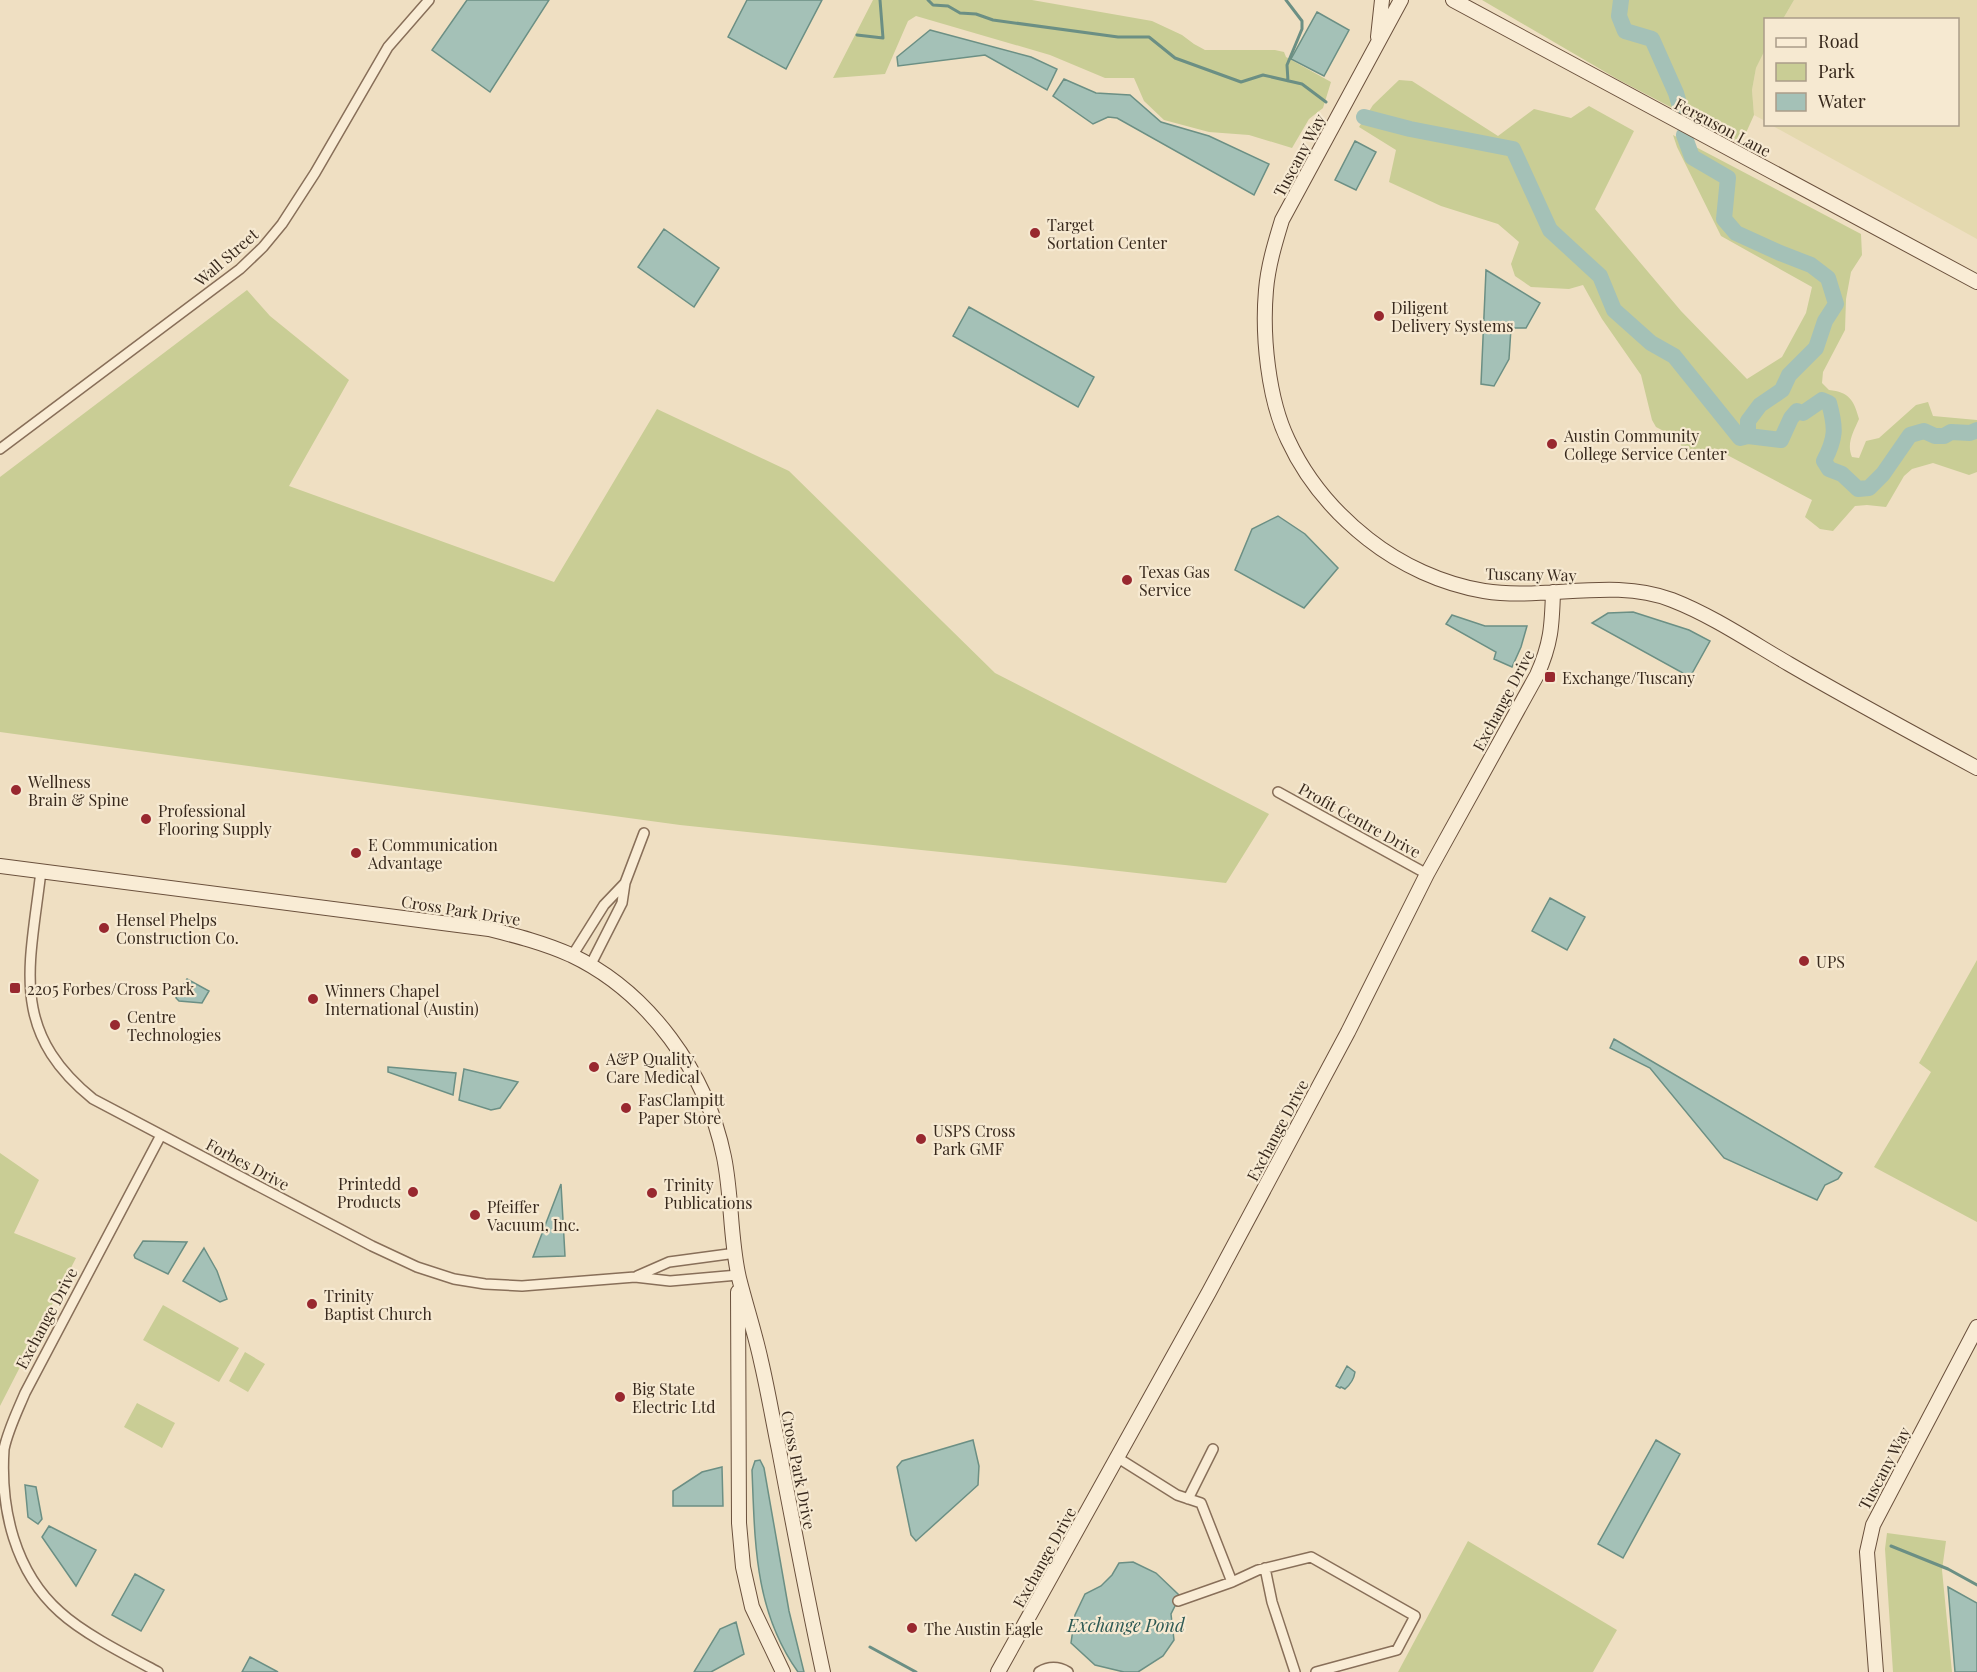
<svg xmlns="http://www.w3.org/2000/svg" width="1977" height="1672" viewBox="0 0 1977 1672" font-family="'Playfair Display',serif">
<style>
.farmland{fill:#e4d9af}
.green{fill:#c9cd95}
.water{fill:#a4c1b7;stroke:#6b8f84;stroke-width:1.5}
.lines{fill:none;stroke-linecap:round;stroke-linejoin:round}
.stream{stroke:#6b8f84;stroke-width:3}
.river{stroke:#a4c1b7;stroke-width:16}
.street-casing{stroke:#886f59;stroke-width:12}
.secondary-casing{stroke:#6a503c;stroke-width:16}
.street{stroke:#f9ecd5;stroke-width:9}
.secondary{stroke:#f9ecd5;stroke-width:14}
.poi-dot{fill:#98282f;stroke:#f6e9d1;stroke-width:2}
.labels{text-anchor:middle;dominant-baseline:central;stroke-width:4.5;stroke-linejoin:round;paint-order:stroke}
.street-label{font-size:16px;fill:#38291d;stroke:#f6e9d1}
.poi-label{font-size:16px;fill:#38291d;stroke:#f6e9d1;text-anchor:start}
.water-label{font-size:18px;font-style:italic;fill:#2c5853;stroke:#f6e9d1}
</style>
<rect width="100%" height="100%" fill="#efdfc2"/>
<path class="farmland" d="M 1794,0 L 1977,0 L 1977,239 L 1771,125 L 1958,124 L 1958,20 L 1783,19 Z
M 1765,50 L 1765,121 L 1754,115 L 1752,90 L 1756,68 Z"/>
<path class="green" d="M 873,0 L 1032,0 L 1152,21 L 1182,35 L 1194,44 L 1205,50 L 1275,50 L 1284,52 L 1286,57 L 1331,82 L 1323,108 L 1309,119 L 1292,148 L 1249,135 L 1209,132 L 1164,120 L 1144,101 L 1134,78 L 1105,78 L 1050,55 L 916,16 L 908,21 L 885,74 L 833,78 Z
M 1482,0 L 1794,0 L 1783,19 L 1766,20 L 1765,50 L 1756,68 L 1752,90 L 1754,115 L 1741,144 L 1619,80 Z
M 1399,80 L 1412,81 L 1498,136 L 1534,109 L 1571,118 L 1589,106 L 1634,131 L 1595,209 L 1681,311 L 1747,379 L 1782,357 L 1806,313 L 1812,287 L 1721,236 L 1677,147 L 1673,135 L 1861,234 L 1862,255 L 1851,272 L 1846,299 L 1845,330 L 1823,372 L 1822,383 L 1829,390 C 1849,392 1854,400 1859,419 C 1854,431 1846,443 1852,457 L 1859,458 L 1866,441 L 1879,438 L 1916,405 L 1928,402 L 1933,416 L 1977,420 L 1977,472 L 1969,475 L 1933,463 L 1912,469 L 1904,476 L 1886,507 L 1867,505 L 1855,506 L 1833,531 L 1820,529 L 1805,517 L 1812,500 L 1714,448 L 1710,455 L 1696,458 L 1684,450 L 1677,438 L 1656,427 L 1652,420 L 1641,375 L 1602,319 L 1583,285 L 1569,289 L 1531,287 L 1515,276 L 1511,264 L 1519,242 L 1498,224 L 1441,206 L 1389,182 L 1396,150 L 1359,127 L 1373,105 Z
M 247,290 L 270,316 L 349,380 L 289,486 L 554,582 L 657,409 L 789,471 L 995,673 L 1269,814 L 1226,883 L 1065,865 L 680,825 L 0,732 L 0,477 Z
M 1977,960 L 1977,1222 L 1874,1167 L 1931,1072 L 1919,1063 Z
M 0,1153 L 39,1180 L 14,1233 L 76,1258 L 0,1406 Z
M 163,1305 L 239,1348 L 219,1382 L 143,1340 Z
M 245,1352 L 265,1364 L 248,1392 L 229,1381 Z
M 137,1403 L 175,1423 L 162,1448 L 124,1427 Z
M 1887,1533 L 1946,1541 L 1942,1570 L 1952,1672 L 1893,1672 L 1885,1549 Z
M 1468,1541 L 1617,1630 L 1593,1672 L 1398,1672 Z"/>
<path class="water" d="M 467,0 L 549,0 L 490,92 L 432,50 Z
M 747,0 L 822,0 L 786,69 L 728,37 Z
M 1317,12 L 1349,30 L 1324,76 L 1291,59 Z
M 930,30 L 1031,57 L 1057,69 L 1047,90 L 985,55 L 898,66 L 897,57 Z
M 1064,79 L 1096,93 L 1130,95 L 1161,122 L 1209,136 L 1269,164 L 1254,195 L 1117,118 L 1108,117 L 1093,124 L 1053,96 Z
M 1355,141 L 1376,152 L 1356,190 L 1335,180 Z
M 664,229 L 719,268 L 694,307 L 638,267 Z
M 1486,270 L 1540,303 L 1526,328 L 1511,328 L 1509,359 L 1494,386 L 1481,384 Z
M 969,307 L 1094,377 L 1078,407 L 953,336 Z
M 1278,516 L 1305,534 L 1338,568 L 1304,608 L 1235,570 L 1252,529 Z
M 1633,612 L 1689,630 L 1710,641 L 1690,677 L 1592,623 L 1608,613 Z
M 1452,615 L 1485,626 L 1527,626 L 1521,647 L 1512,667 L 1494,659 L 1496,652 L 1446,624 Z
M 1550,898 L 1585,917 L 1567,950 L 1532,931 Z
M 187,979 L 209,991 L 202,1003 L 179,1001 L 176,998 Z
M 1614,1039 L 1842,1173 L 1838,1179 L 1825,1185 L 1817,1200 L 1724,1158 L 1650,1068 L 1610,1048 Z
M 388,1067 L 456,1073 L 453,1095 L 388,1072 Z
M 464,1069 L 518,1082 L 500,1108 L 491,1110 L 459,1100 Z
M 561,1184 L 565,1256 L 533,1257 Z
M 143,1241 L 187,1242 L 168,1274 L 135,1258 L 134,1255 Z
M 204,1248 L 217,1271 L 227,1299 L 220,1302 L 183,1281 Z
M 1347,1366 L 1355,1372 C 1354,1379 1351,1384 1345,1389 L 1341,1387 L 1340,1388 L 1336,1386 Z
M 973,1440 L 979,1466 L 978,1485 L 916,1541 L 911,1535 L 897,1467 L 902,1461 Z
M 1656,1440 L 1680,1454 L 1623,1558 L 1598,1544 Z
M 760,1460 L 764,1468 L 789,1611 L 804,1672 L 798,1672 C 754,1610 755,1542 752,1470 L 755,1461 Z
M 722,1467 L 723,1506 L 673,1506 L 673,1491 L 702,1472 Z
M 25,1485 L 36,1487 L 42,1519 L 38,1524 L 28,1517 Z
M 49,1526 L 96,1550 L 76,1586 L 42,1537 Z
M 1133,1562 L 1156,1573 L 1180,1596 L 1171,1614 L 1174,1640 L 1163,1656 L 1138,1672 L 1124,1672 L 1095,1665 L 1071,1643 L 1075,1615 L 1085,1594 L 1101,1586 L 1112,1575 L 1119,1563 Z
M 135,1574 L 164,1590 L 141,1631 L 112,1615 Z
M 1948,1587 L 1977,1603 L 1977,1672 L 1955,1672 Z
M 736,1622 L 744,1654 L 711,1672 L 694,1672 L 720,1629 Z
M 250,1657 L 278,1672 L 242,1672 Z"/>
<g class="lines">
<path class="stream" d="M 928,0 L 933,5 L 948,6 L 960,13 L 976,14 L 993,20 L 1118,37 L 1149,37 L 1175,58 L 1241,82 L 1263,75 L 1302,84 L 1326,102
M 1286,0 L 1302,21 L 1302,29 L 1287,65 L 1288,81
M 857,35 L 883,38 L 880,0
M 1891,1546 L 1948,1569 L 1977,1585
M 870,1647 L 916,1672"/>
<path class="river" d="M 1621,0 L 1619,16 L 1625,31 L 1652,39 L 1676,93 L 1683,117
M 1364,117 L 1410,129 L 1513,149 L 1550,230 L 1600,276 L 1614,310 L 1651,343 L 1674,356 L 1740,438 L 1748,436 L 1781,440 L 1791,418 L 1797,411 L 1803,413 L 1822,400 L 1829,403 C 1836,428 1836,438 1824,461 L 1829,469 L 1842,474 L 1858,489 L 1869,488 L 1883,474 L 1910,435 L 1924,431 L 1935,436 L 1944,436 L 1951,432 L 1970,433 L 1977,430
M 1684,135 L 1692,157 L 1728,178 L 1724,219 L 1736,233 L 1780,253 L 1811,265 L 1828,278 L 1836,304 L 1825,321 L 1816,348 L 1789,375 L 1782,390 L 1760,405 L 1748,421 L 1748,436"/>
<defs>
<path id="street" d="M 0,449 L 240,269 L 263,247 L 282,224 L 315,173 L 388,47 L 429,0
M 1278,792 L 1427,874
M 41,871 C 30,966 8,1030 93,1099 L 372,1246 L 417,1267 L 454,1279 L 485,1284 L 522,1286 L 635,1277 L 670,1281 L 738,1275
M 572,956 L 604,905 L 625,883
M 590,966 L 622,903 L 625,883 L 644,833
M 637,1276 L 669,1262 L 736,1253
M 1118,1458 L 1177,1495 L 1201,1503 L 1232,1582 L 1258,1570 L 1311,1557 L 1415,1616 L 1397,1650 L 1316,1672
M 1188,1499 L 1213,1449
M 1265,1568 L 1272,1602 L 1295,1672
M 1178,1601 L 1232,1582
M 158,1672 C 128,1656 84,1634 60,1612 C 15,1572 0,1509 4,1449 C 8,1430 17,1412 25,1393 L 161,1135
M 1039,1672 C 1049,1666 1058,1666 1068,1672"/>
<path id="secondary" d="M 1401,0 L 1282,220 C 1275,243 1268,266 1266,290 C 1262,335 1268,399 1288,440 C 1306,479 1335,513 1368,539 C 1401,565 1442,584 1484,591 C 1545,601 1613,577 1672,600 C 1713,616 1751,642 1789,664 C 1851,700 1914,734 1977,768
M 1453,0 L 1977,282
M 1378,37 L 1382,0
M 0,866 L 489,929 C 517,936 544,943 571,955 C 649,992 707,1073 724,1157 C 732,1196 730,1240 739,1278 C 746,1306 755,1333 761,1361 C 768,1391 773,1421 779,1450 C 793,1524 807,1598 823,1672
M 738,1292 L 739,1523 L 743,1567 L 752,1607 L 783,1672
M 998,1672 L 1209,1292 L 1348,1032 L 1427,874 L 1537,675 C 1551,644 1552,626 1553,592
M 1876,1672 L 1867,1552 L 1873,1525 L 1977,1327"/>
</defs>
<use href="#street" class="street-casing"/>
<use href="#secondary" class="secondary-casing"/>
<use href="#street" class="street"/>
<use href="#secondary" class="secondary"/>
</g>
<g class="poi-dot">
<circle cx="1035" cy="233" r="6"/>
<circle cx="1379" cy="316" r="6"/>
<circle cx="1552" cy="444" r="6"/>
<circle cx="1127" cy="580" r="6"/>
<rect x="1544" y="671" width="12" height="12" rx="3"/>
<circle cx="16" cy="790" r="6"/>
<circle cx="146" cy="819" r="6"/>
<circle cx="356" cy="853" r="6"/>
<circle cx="104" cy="928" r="6"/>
<circle cx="1804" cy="961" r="6"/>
<rect x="9" y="982" width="12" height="12" rx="3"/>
<circle cx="313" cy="999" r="6"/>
<circle cx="115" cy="1025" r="6"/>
<circle cx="594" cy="1067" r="6"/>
<circle cx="626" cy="1108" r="6"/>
<circle cx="921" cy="1139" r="6"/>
<circle cx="413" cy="1192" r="6"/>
<circle cx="652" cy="1193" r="6"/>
<circle cx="475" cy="1215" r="6"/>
<circle cx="312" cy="1304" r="6"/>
<circle cx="620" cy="1397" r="6"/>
<circle cx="912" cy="1628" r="6"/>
</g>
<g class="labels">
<g class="street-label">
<text transform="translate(1723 127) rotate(28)">Ferguson Lane</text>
<text transform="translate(1299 155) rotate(-62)">Tuscany Way</text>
<text transform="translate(226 257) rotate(-41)">Wall Street</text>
<text transform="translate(1531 574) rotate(1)">Tuscany Way</text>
<text transform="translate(1503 700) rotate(-62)">Exchange Drive</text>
<text transform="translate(1360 820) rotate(29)">Profit Centre Drive</text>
<text transform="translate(461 910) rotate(9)">Cross Park Drive</text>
<text transform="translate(1277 1130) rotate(-62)">Exchange Drive</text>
<text transform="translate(248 1164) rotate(28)">Forbes Drive</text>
<text transform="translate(46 1318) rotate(-62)">Exchange Drive</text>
<text transform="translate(1884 1468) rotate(-62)">Tuscany Way</text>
<text transform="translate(799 1470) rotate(79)">Cross Park Drive</text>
<text transform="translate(1044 1557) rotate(-61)">Exchange Drive</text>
</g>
<g class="poi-label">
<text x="1047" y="224">Target<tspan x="1047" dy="18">Sortation Center</tspan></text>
<text x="1391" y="307">Diligent<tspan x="1391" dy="18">Delivery Systems</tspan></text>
<text x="1564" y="435">Austin Community<tspan x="1564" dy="18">College Service Center</tspan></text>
<text x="1139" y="571">Texas Gas<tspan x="1139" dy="18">Service</tspan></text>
<text x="1562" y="677">Exchange/Tuscany</text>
<text x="28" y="781">Wellness<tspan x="28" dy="18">Brain &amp; Spine</tspan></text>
<text x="158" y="810">Professional<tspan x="158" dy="18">Flooring Supply</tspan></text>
<text x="368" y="844">E Communication<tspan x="368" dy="18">Advantage</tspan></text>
<text x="116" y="919">Hensel Phelps<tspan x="116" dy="18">Construction Co.</tspan></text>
<text x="1816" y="961">UPS</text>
<text x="27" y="988">2205 Forbes/Cross Park</text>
<text x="325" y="990">Winners Chapel<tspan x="325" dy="18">International (Austin)</tspan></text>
<text x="127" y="1016">Centre<tspan x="127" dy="18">Technologies</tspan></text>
<text x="606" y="1058">A&amp;P Quality<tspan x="606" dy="18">Care Medical</tspan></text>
<text x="638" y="1099">FasClampitt<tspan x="638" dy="18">Paper Store</tspan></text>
<text x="933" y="1130">USPS Cross<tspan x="933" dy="18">Park GMF</tspan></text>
<text x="401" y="1183" text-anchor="end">Printedd<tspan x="401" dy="18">Products</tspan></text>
<text x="664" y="1184">Trinity<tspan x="664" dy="18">Publications</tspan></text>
<text x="487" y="1206">Pfeiffer<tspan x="487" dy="18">Vacuum, Inc.</tspan></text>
<text x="324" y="1295">Trinity<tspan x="324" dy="18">Baptist Church</tspan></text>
<text x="632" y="1388">Big State<tspan x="632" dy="18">Electric Ltd</tspan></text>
<text x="924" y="1628">The Austin Eagle</text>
</g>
<g class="water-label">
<text x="1126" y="1625">Exchange Pond</text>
</g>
</g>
<rect x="1764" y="18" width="195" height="108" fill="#f6e9d1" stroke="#aa9c89" stroke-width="1.5"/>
<rect x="1776" y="38" width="30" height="9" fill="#f9ecd5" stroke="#aa9c89" stroke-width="1.5"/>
<text x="1818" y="48" font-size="18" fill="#38291d">Road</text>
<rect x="1776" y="63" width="30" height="18" fill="#c9cd95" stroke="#aa9c89" stroke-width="1.5"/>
<text x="1818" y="78" font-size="18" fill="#38291d">Park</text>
<rect x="1776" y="93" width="30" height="18" fill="#a4c1b7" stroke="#aa9c89" stroke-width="1.5"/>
<text x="1818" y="108" font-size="18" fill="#38291d">Water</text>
</svg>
